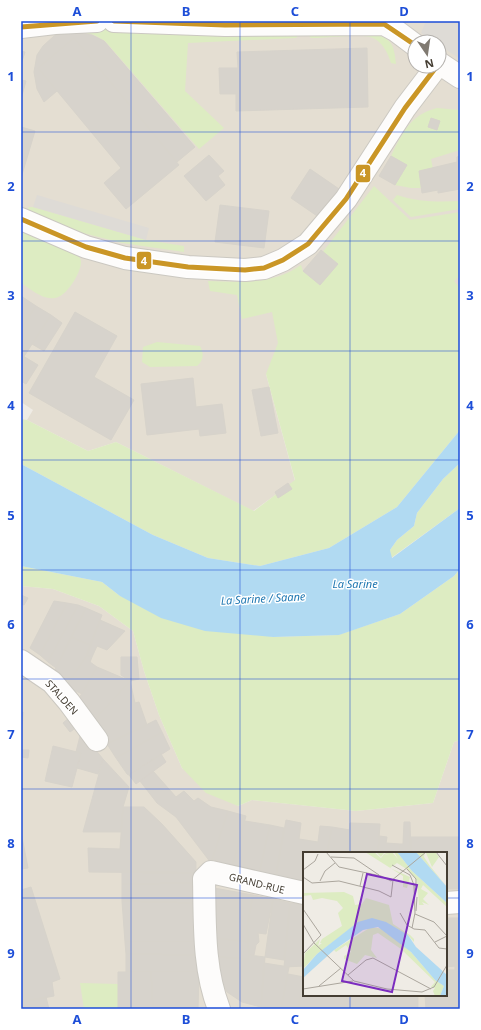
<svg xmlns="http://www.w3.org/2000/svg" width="481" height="1030" viewBox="0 0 481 1030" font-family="'Noto Sans',sans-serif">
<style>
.residential{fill:#e4ded2;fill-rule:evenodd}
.green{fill:#ddecc2}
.parking{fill:#dedbd6}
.water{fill:#b1daf2}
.building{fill:#d7d3cc;stroke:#d7d3cb}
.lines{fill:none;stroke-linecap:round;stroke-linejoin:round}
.minor-casing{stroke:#cbc8c1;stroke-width:24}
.minor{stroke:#fdfcfb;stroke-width:22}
.bus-1-casing{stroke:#fff;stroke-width:8}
.bus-1{stroke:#ca9626;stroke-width:5}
.grid{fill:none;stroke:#1d4ed8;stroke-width:1;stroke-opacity:0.55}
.labels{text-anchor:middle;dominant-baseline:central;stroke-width:3;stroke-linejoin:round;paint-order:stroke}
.street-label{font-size:10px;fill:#443d32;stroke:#fff}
.water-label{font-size:11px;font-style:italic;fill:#2078b2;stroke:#fff}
.inset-road{fill:none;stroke:#aba69d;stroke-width:1}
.view{fill:#7b2cbf;fill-opacity:0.15;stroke:#7b2cbf;stroke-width:2}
.inset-edge{fill:none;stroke:#443d32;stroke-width:2}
.line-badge{stroke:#fff;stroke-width:1.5}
.badge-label{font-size:11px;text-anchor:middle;font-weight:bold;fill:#fff}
.neatline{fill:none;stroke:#1d4ed8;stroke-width:1.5}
.grid-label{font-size:13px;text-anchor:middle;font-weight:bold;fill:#1d4ed8}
</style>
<rect width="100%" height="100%" fill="#efece5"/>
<path class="residential" d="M 21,21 L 460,21 L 460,353 L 266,374 L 295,481 L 253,511 L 116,442 L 88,451 L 27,420 L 33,410 L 21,402 ZM 415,42 L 439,42 L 439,66 L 415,66 Z
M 21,586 L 53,589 L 99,606 L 133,631 L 144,671 L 159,715 L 182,768 L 238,806 L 252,800 L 356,811 L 433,803 L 454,742 L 460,740 L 460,1009 L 21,1009 ZM 304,853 L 446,853 L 446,995 L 304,995 Z"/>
<path class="green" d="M 135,27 L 299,35 L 296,38 L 188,43 L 185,91 L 224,128 L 199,149 L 105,41 L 94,35 L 82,32 L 88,28 Z
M 369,33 C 390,37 394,42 396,64 L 391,63 C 388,53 382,40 370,37 C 362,34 322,38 311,38 L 309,36 L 310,34 Z
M 437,108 L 460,110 L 460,150 L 431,159 L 433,169 L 419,171 L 421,188 L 411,188 L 395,185 L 407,165 L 391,156 C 403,132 410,115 437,108 Z
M 374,186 L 410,220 L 460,212 L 460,276 L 454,281 L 460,288 L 460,430 L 397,507 L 329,548 L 260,566 L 208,558 L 153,535 L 21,464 L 21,419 L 27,420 L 88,451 L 116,442 L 254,511 L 295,480 L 266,374 L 278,343 L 272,312 L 242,319 L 237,295 L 210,291 L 208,281 C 240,282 273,285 301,265 L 303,271 L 320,285 L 322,253 Z
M 397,195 C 418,202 438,202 460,201 L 460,209 L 411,217 L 393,200 Z
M 29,207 L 33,207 L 146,240 L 184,246 L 184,252 L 122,243 L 83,233 L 29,212 L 27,210 Z
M 21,232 L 78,254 C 79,257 81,259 81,262 C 81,273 66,297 55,298 C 42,300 31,289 21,283 Z
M 157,342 L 200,346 C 204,353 204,360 197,366 L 150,367 L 142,362 L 143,347 Z
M 460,463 L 460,508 L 391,558 L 390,550 L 397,540 L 414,526 L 417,513 L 443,479 Z
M 21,566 L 102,582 L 120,596 L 273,637 L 338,635 L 400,614 L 454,576 L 460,569 L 460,740 L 454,742 L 433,803 L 356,811 L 252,800 L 238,806 L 206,793 L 182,768 L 159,715 L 144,671 L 133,631 L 99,606 L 53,589 L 21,586 Z
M 80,983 L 118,984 L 118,1009 L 84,1009 Z"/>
<path class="parking" d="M 426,21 L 460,21 L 460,59 L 439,45 L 439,42 L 435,42 L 421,33 Z
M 37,195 L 149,228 L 146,240 L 33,207 Z"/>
<path class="water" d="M 460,430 L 460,463 L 443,479 L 417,513 L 414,526 L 397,540 L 390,550 L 392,558 L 460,508 L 460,569 L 454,576 L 400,614 L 339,635 L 273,637 L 205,631 L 161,618 L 120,596 L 102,582 L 21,566 L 21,464 L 153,535 L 208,558 L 260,566 L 329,548 L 397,507 Z"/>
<path class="building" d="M 68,32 L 92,35 L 104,41 L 195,147 L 177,162 L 74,38 L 38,68 L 57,91 L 44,102 L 37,89 L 34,72 L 37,55 L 43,46 L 54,36 Z
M 74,38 L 179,165 L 126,209 L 104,183 L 121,168 L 38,68 Z
M 367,48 L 368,107 L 236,111 L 236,94 L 220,94 L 219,68 L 238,68 L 237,52 Z
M 21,51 L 25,52 L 21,64 Z
M 21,80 L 26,81 L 21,99 Z
M 431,118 L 440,121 L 437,130 L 428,127 Z
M 21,127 L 35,131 L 21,178 Z
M 209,155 L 224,171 L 218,176 L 225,185 L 206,201 L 184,176 Z
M 391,156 L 407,165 L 395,185 L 379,176 Z
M 460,156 L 460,189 L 438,193 L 438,190 L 422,193 L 419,171 L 457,162 L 457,157 Z
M 310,169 L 342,191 L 323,220 L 291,198 Z
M 220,205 L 269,211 L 264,248 L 215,242 Z
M 321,250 L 338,264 L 320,285 L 303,271 Z
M 21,296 L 36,306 L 21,329 Z
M 36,306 L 51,315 L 23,358 L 21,357 L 21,329 Z
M 75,312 L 117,336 L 94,377 L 134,400 L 111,440 L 29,393 Z
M 51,315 L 62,323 L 44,351 L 32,344 Z
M 23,356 L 38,365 L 26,384 L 21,381 L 21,360 Z
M 193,378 L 196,407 L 222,404 L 226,433 L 200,436 L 199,429 L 147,435 L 141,384 Z
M 269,387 L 278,433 L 261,436 L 252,390 Z
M 288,483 L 292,489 L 278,498 L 275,492 Z
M 21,595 L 28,598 L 24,605 L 21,604 Z
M 54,601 L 67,603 L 40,655 L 30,648 Z
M 67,603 L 78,605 L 48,662 L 40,655 Z
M 78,605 L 86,608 L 56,668 L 48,662 Z
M 86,608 L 102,615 L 90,645 L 71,637 Z
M 100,620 L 125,631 L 107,650 L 97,646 L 92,657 L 87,655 Z
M 71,637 L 90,645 L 87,655 L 69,682 L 54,672 Z
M 87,655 L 92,657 L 90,662 L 97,667 L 82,694 L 66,686 Z
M 121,657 L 137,657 L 139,679 L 130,681 L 121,675 Z
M 97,667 L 130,681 L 99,715 L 96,722 L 77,702 Z
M 130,681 L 135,703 L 139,702 L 147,725 L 107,744 L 96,722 L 99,715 Z
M 21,712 L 23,712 L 21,750 Z
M 70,717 L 77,727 L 70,732 L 63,723 Z
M 156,720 L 162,732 L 116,758 L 107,744 Z
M 81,732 L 103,759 L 98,774 L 77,768 L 81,753 L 76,752 Z
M 162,732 L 170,749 L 129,775 L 127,774 L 116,758 Z
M 53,746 L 81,753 L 72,787 L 45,781 Z
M 21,750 L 29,750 L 28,758 L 21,757 Z
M 161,754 L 166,762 L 136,784 L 129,775 Z
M 103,759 L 129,787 L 123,807 L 121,832 L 83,832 Z
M 153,771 L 176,797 L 184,791 L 194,801 L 198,798 L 211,807 L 228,811 L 211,863 L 176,817 L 157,803 L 140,781 Z
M 123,807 L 144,807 L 162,824 L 196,862 L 196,873 L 89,872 L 88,848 L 120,849 Z
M 228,811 L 246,816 L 232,867 L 212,859 Z
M 286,820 L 301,823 L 299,839 L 318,842 L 320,826 L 332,827 L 327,853 L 304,853 L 304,884 L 275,881 Z
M 245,821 L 270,825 L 258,878 L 230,872 Z
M 404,822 L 410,822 L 411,853 L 400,853 L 400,844 L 403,844 Z
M 350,823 L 380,824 L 378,853 L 347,853 Z
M 270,825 L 284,828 L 275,881 L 258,878 Z
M 332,827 L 350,830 L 347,853 L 327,853 Z
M 21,832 L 28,868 L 21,869 Z
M 379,836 L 387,837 L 386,843 L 400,844 L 400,853 L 378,853 Z
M 410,837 L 460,837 L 460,889 L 446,889 L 446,853 L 411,853 Z
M 122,871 L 196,873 L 197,883 L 122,884 Z
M 197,883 L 196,903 L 122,901 L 122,884 Z
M 31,887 L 60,979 L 52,982 L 54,996 L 21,1002 L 21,888 L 21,890 Z
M 214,888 L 253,895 L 247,928 L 249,942 L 216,938 Z
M 253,895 L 273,899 L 266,934 L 258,933 L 259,942 L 256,945 L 254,955 L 249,955 L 247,928 Z
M 273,899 L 290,903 L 284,960 L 265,957 Z
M 122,901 L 196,903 L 196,942 L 125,942 Z
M 290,903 L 304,905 L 304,966 L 284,967 Z
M 446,918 L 454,918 L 455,966 L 446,967 Z
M 454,918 L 460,918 L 460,989 L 449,990 L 448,970 L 455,970 Z
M 216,938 L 249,942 L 249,959 L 218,957 Z
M 125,942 L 196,942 L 199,955 L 126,954 Z
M 126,954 L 199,955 L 199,972 L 126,972 Z
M 249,955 L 265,957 L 261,1007 L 242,1002 L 227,992 L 219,975 L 218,957 L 249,959 Z
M 264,963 L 289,967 L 281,1009 L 261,1007 Z
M 446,970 L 448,970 L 449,1009 L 426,1009 L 425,995 L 446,995 Z
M 118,972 L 151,972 L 153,1009 L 118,1009 Z
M 151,972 L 199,972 L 198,1009 L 153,1009 Z
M 288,974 L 304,977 L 298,1009 L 281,1009 Z
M 304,979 L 304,995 L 322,995 L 321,1009 L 298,1009 Z
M 460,989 L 460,1009 L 449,1009 L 449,990 Z
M 322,995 L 345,995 L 345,1009 L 321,1009 Z
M 345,995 L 356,995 L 356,1009 L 345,1009 Z
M 356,995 L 371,995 L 371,1009 L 356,1009 Z
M 371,995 L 387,995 L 387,1009 L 371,1009 Z
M 387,995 L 418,995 L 418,1009 L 387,1009 Z
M 46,997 L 49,1009 L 21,1009 L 21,1002 Z"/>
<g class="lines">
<defs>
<path id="minor" d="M 114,21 L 225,25 L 384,24 L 395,30 L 415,45
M 21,27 L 55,23 L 97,21
M 439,63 L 460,77
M 21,219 L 86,247 L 125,258 L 188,267 L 245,270 L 264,268 L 283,260 L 308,244 L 346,199 L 405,108 L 437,66
M 21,661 L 52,682 L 69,702 L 97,740
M 446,903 L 460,902
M 219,1009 C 203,968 205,923 204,879 L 211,872 L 304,893"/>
</defs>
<use href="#minor" class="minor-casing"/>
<use href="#minor" class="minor"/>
<defs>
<path id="bus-1" d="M 114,21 L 225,25 L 384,24 L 415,45
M 21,27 L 97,21
M 21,219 L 86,247 L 125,258 L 188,267 L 245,270 L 264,268 L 283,260 L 308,244 L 346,199 L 405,108 L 437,66"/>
</defs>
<use href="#bus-1" class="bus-1-casing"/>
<use href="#bus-1" class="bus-1"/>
</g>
<path class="grid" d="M 131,21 L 131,1009M 240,21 L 240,1009M 350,21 L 350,853M 21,132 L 460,132M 21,241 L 460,241M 21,351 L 460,351M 21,460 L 460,460M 21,570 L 460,570M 21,679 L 460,679M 21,789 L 460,789M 21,898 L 304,898M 446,898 L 460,898M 350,995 L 350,1009"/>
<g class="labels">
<g class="street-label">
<text transform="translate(62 697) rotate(48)">STALDEN</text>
<text transform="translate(257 883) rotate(14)">GRAND-RUE</text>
</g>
<g class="water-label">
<text x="355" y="583">La Sarine</text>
<text transform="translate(263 598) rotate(-3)">La Sarine / Saane</text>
</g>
</g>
<g transform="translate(303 852)">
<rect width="144" height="144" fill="#efece5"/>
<path d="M 62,0 L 71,0 L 78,6 L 81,2 L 86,3 L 81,1 L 78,5 L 73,0 L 89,0 L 95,7 L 91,0 L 94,0 L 109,19 L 144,51 L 144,55 L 120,33 L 118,37 L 125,41 L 120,47 L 126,53 L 119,50 L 121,53 L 116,53 L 114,28 L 105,18 L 94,11 L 87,16 L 107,25 L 104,36 L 100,35 L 100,24 ZM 113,0 L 122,0 L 121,5 L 127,14 L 144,35 ZM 132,0 L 136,5 L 129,15 L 123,1 ZM 41,40 L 50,44 L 52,53 L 59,52 L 63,46 L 86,53 L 90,72 L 107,83 L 111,87 L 111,90 L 105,83 L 91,75 L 56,70 L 14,102 L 0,117 L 2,101 L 17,87 L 15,94 L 19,91 L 17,91 L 19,87 L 39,74 L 35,61 L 40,56 L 34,49 L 19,46 L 10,48 L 8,43 L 0,44 L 0,41 ZM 68,75 L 81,77 L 108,100 L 132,128 L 141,134 L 137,144 L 132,144 L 130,139 L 132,136 L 128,135 L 132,130 L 98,97 L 75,81 L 70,83 L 68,98 L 74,106 L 62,103 L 54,112 L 41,107 L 41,104 L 48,100 L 43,93 L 33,100 L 31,98 Z" fill="#ddecc2"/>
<path d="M 94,0 L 113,0 L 144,35 L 144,51 L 109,19 ZM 69,66 L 83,70 L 105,83 L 113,95 L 144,123 L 144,144 L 137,144 L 141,134 L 132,128 L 108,100 L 75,75 L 60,78 L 31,98 L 0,126 L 0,118 L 14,102 L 55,70 Z" fill="#b1daf2"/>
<path class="inset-road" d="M 23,0 L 36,15 L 78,24 L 88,29 L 123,0M 133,0 L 144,14M 28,5 L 51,6 L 76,23M 89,13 L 107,23 L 111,33 L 112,61 L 109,76M 104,17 L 113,27 L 113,35M 0,18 L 12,9 L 15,2M 0,25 L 9,31 L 36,29 L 76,39 L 88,45 L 90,28M 17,29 L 22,19 L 32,11M 57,34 L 60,21M 0,57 L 18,83 L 0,102M 113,59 L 114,45M 97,61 L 104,73 L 111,77 L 122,78 L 136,96 L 144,97M 112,62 L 131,70 L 144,84M 0,72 L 11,91 L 51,129 L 84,137 L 119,140 L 131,135 L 144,113M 132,90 L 144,84M 45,123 L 63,108 L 70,106 L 128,137M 16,134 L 38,116M 0,137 L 50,129"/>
<path class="view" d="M 64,22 L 114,33 L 89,140 L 39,129 Z"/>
<rect width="144" height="144" class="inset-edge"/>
</g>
<g class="line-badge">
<rect x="355" y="164" width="16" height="19" rx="4" fill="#ca9626"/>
<rect x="136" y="251" width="16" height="19" rx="4" fill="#ca9626"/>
</g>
<g class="badge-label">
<text x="363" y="177">4</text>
<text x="144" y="265">4</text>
</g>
<rect width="481" height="1030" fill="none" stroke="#ffffff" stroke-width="44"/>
<g transform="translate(427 54) rotate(167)"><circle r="19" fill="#ffffff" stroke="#b4b1ad"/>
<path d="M0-3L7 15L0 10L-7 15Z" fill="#807a71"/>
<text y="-6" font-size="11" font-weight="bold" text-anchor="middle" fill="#443d32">N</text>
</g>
<rect x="22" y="22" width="437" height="986" class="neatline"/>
<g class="grid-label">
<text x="77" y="16">A</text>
<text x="186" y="16">B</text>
<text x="295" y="16">C</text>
<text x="404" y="16">D</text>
<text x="11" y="81">1</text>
<text x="470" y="81">1</text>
<text x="11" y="191">2</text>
<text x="470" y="191">2</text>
<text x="11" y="300">3</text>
<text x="470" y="300">3</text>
<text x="11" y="410">4</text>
<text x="470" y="410">4</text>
<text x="11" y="520">5</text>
<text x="470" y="520">5</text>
<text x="11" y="629">6</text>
<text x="470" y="629">6</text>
<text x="11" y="739">7</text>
<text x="470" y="739">7</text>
<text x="11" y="848">8</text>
<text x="470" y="848">8</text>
<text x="11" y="958">9</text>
<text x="470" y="958">9</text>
<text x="77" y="1024">A</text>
<text x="186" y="1024">B</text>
<text x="295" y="1024">C</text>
<text x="404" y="1024">D</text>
</g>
</svg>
